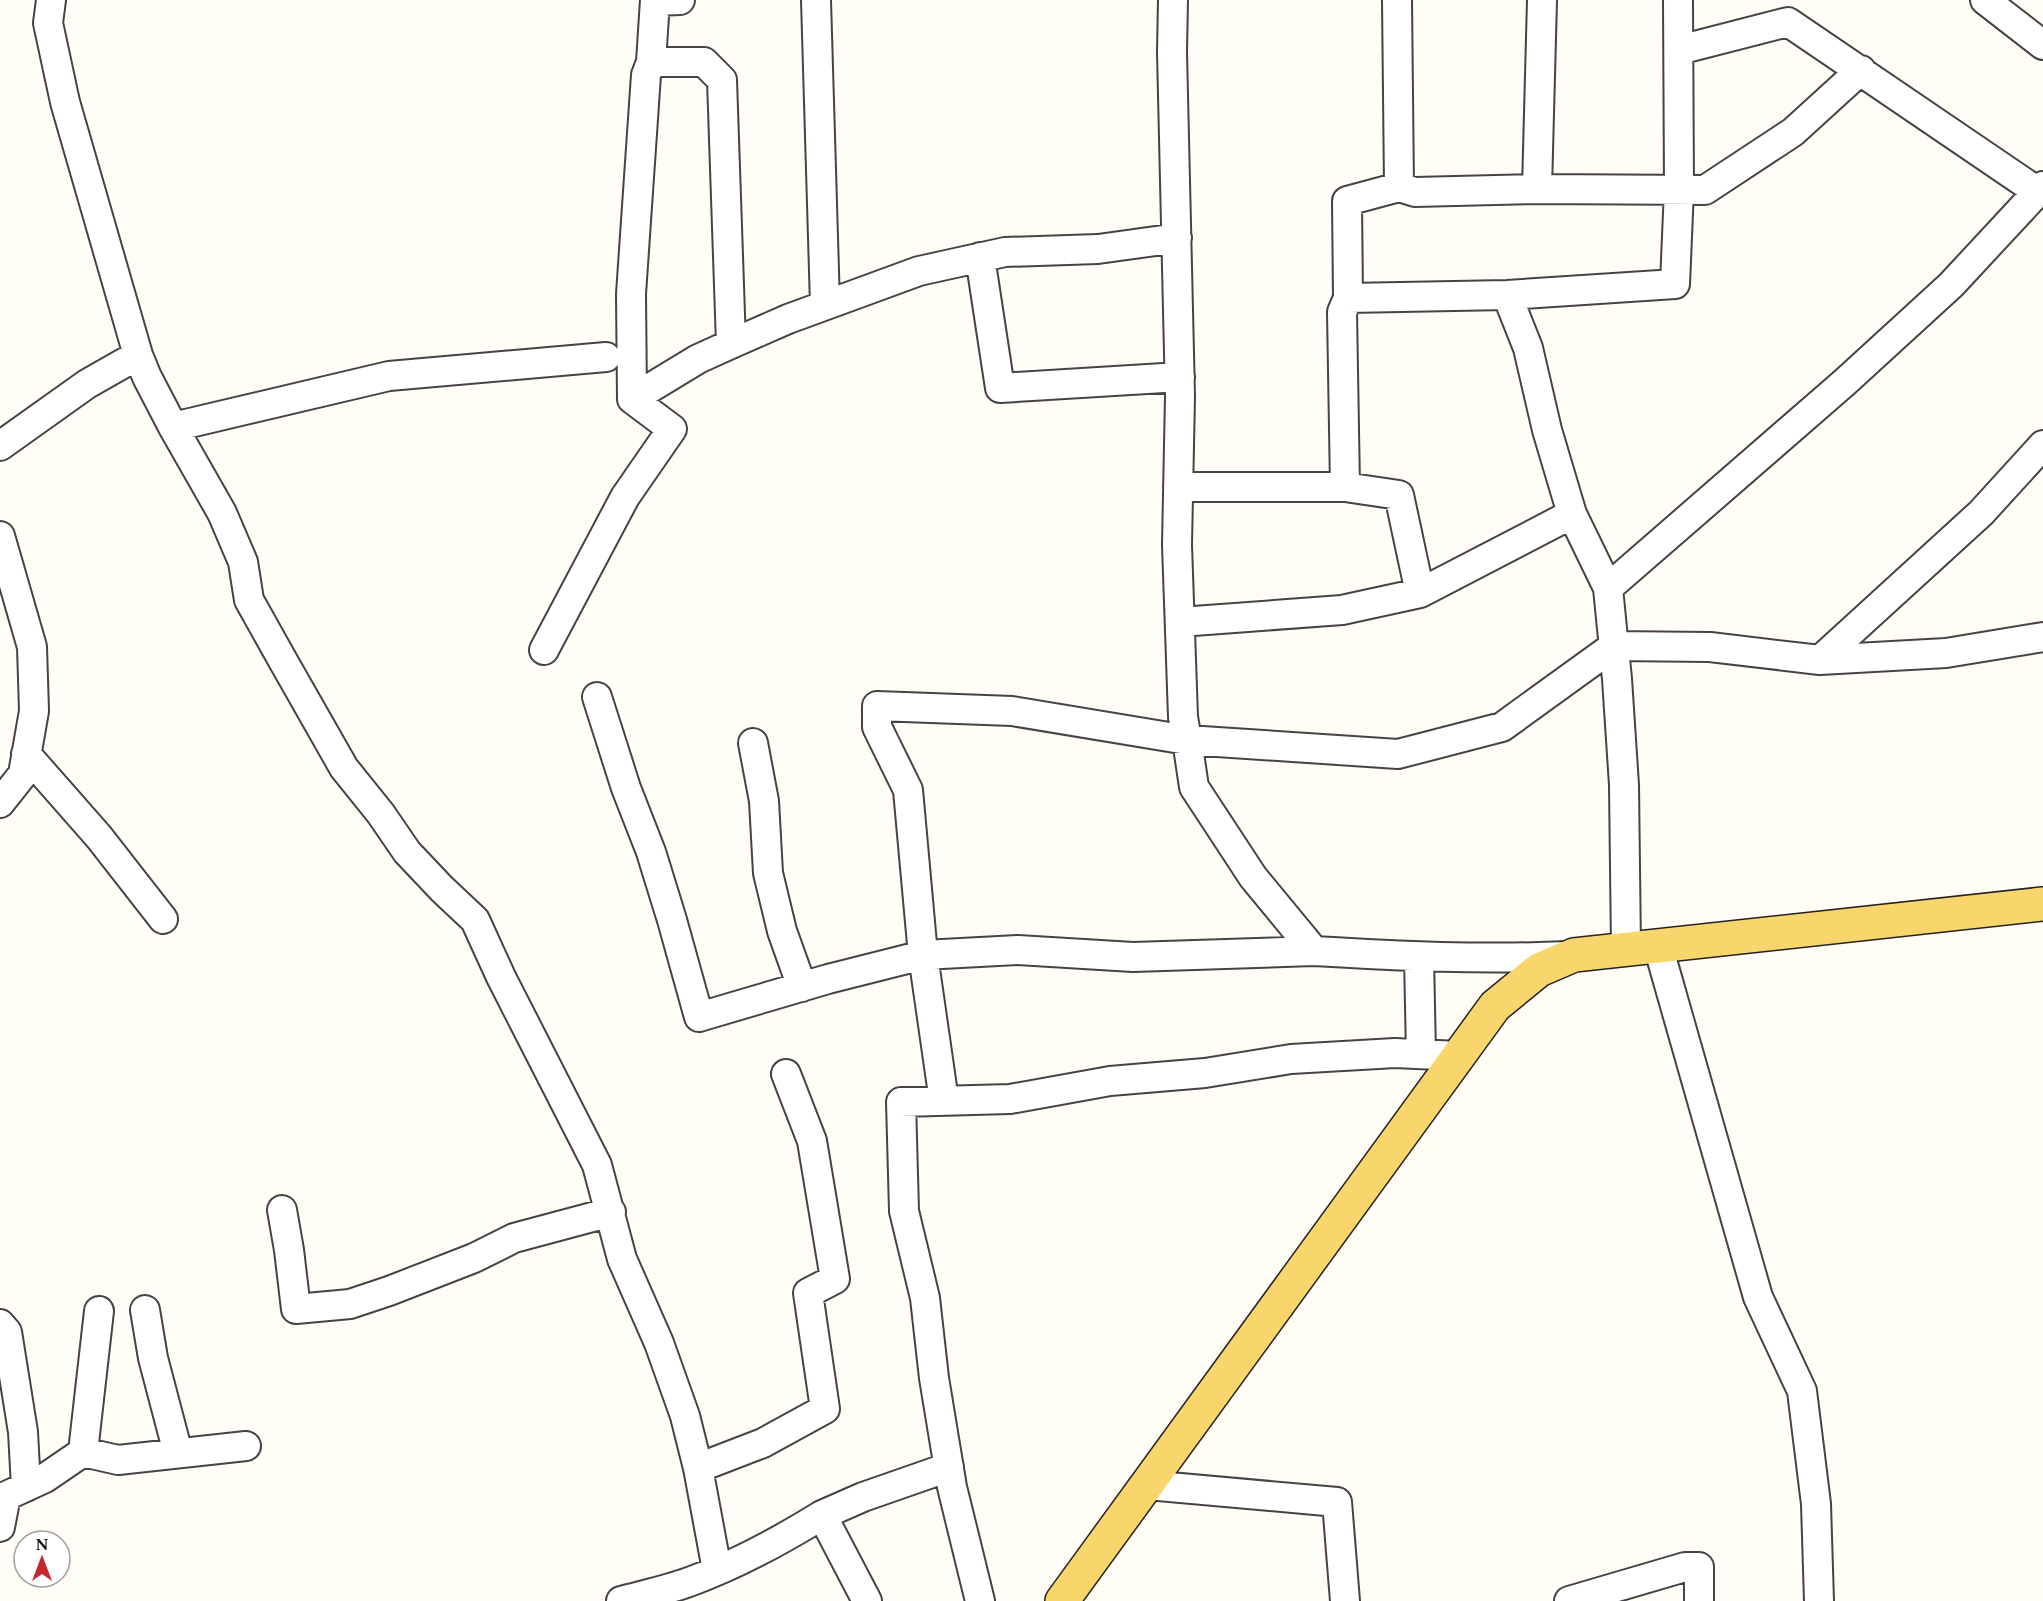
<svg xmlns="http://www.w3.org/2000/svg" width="2043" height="1601" viewBox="0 0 2043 1601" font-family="Spectral,serif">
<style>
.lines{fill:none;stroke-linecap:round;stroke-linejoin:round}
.minor-casing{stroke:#444;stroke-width:32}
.major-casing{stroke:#222;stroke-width:36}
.minor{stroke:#fff;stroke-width:28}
.major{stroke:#f9d66b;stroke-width:33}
</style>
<rect width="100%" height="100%" fill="#fffdf5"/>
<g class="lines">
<defs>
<path id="minor" d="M 51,0 L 48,23 L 65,102 L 138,355 L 147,377 L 173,427 L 222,513 L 243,562 L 249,600 L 282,659 L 344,768 L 381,814 L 407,852 L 442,889 L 475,920 L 501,977 L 597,1165 L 622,1259 L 659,1343 L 685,1416 L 698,1468 L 717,1570
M 816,0 L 825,305
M 1173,0 L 1172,52 L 1180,396 L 1177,545 L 1183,717 L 1187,740 L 1194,787 L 1253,877 L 1314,951 C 1398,956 1483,960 1568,956
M 1397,0 L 1399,187
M 1985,0 L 2043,45
M 655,1 L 680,0
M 1679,50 L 1788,22 L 2038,192
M 651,62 L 704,62 L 722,80 L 731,344
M 1537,189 L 1542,0
M 980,257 L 1000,388 L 1180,377
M 1507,295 L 1528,348 L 1547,430 L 1572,514 L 1608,588
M 1348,298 L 1507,295 L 1675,284 L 1679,189 L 1678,0
M 632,399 L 631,294 L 646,75 L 651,62 L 655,0
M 173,427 L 389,376 L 606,357
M 0,446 L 87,384 L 138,355
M 1178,487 L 1345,487 L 1399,495 L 1420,593 L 1572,514
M 1345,487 L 1342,312 L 1348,298 L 1347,201 L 1399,187 L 1415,192 L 1537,189 L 1705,190 L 1793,132 L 1861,70
M 0,536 L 32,647 L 34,711 L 23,774 L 0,803
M 1180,622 L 1342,610 L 1420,593
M 544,650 L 625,497 L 672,429 L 632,399 L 698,359 L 731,344 L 788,319 L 919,271 L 1005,252 L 1098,249 L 1177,238
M 1820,660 L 1981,513 L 2043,445
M 597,697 L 626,788 L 651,852 L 672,920 L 699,1017 L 828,979 L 923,955 L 1018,950 L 1133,957 L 1314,951
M 753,743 L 764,801 L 768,873 L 782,931 L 802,987
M 26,754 L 99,837 L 163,919
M 1658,946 L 1758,1297 L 1802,1391 L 1816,1504 L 1819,1601
M 1626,950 L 1624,785 L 1617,679 L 1608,588 L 1845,382 L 1951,285 L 2043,186
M 1419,957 L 1421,1054
M 944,1101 L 923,955 L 908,790 L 877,727 L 877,706 L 1012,711 L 1187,740 L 1398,754 L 1502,727 L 1614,646 L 1710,647 L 1820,660 L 1946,653 L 2043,637
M 282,1210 L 289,1250 L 296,1309 L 350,1304 L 389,1291 L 474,1258 L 514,1238 L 611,1212
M 145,1310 L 153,1358 L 178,1453
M 0,1324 L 7,1332 L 23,1432 L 26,1487
M 83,1452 L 118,1460 L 246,1446
M 698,1468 L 763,1443 L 825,1409 L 808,1293 L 835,1279 L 812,1141 L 786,1074
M 1147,1485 L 1337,1502 L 1345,1601
M 822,1515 L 863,1497 L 949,1467
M 0,1527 L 6,1496 L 45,1478 L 83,1452 L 99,1311
M 621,1601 C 643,1595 667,1590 689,1582 C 736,1565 780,1541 822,1515 L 867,1601
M 980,1601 L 952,1487 L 934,1378 L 925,1298 L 904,1211 L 901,1102 L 1010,1099 L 1110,1081 L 1205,1073 L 1291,1059 L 1395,1053 L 1459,1056
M 1569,1601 L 1685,1567 L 1699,1567 L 1699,1601"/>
<path id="major" d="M 1062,1601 L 1495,1006 L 1539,970 L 1574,955 L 2043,904"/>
</defs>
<use href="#minor" class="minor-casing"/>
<use href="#major" class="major-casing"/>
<use href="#minor" class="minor"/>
<use href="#major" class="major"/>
</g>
<g transform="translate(42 1559)"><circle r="28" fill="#ffffff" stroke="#a0a0a0" stroke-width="1.5"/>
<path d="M0-4.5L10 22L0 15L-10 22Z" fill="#c4262e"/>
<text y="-9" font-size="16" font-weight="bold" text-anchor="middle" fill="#111111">N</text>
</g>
</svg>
